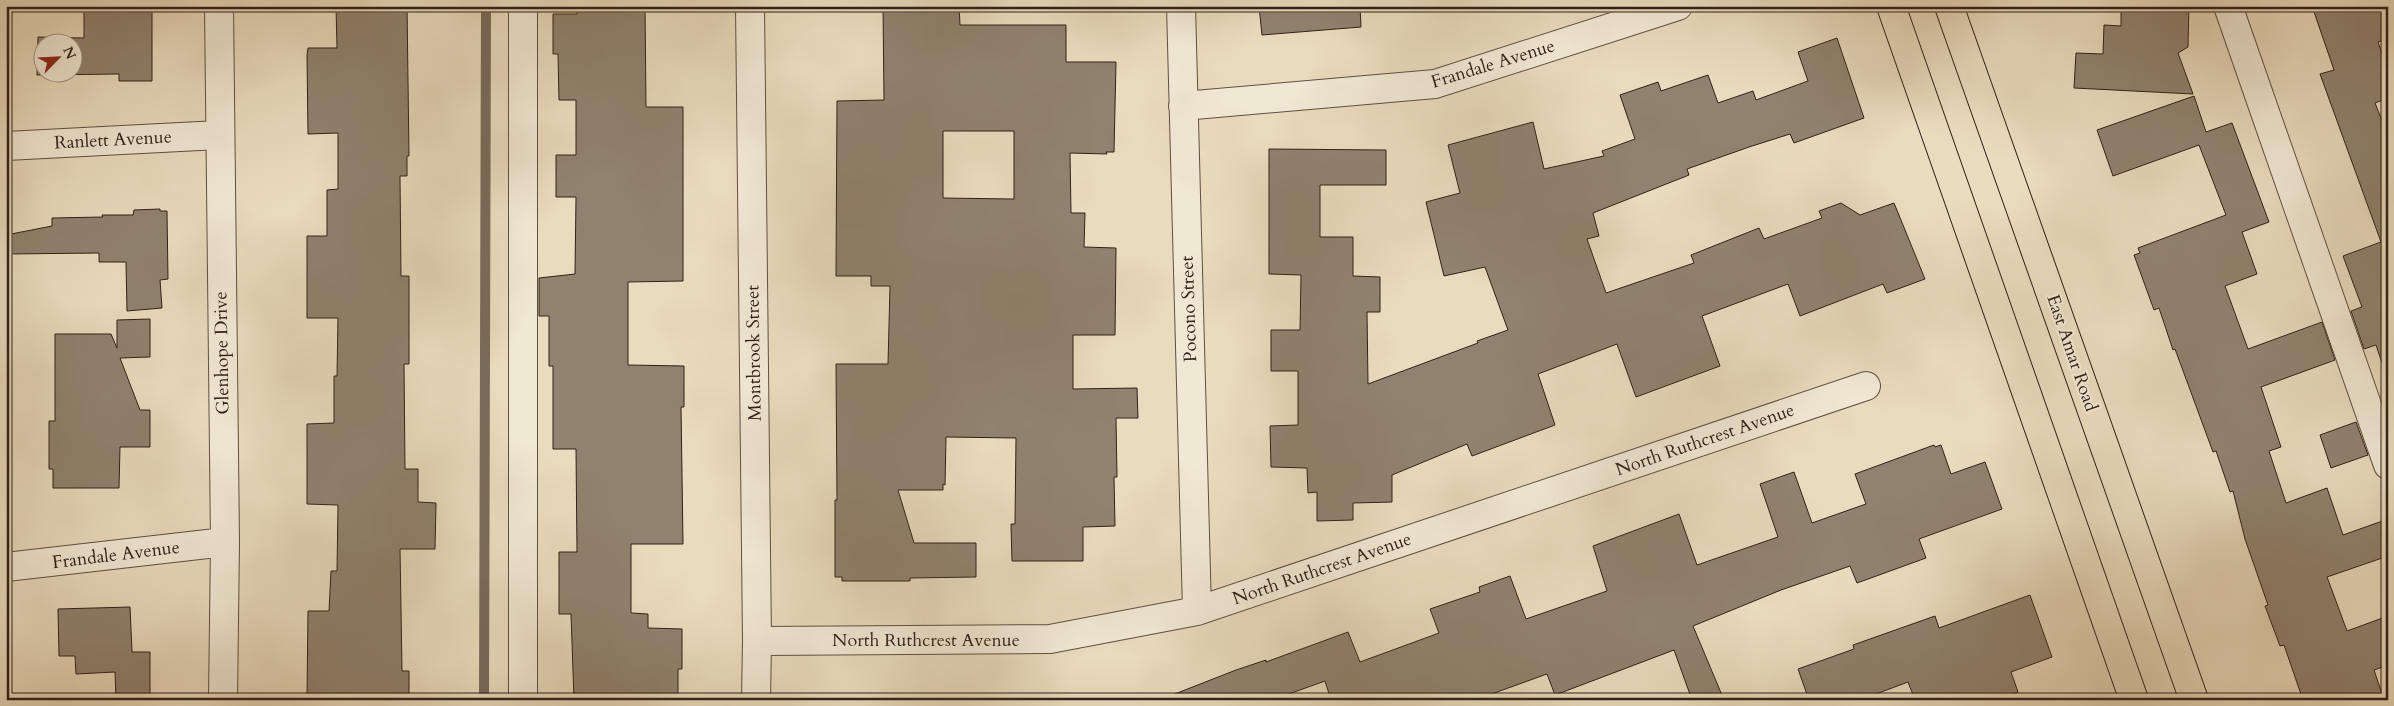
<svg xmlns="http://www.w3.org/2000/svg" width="2394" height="706" viewBox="0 0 2394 706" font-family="Cardo,serif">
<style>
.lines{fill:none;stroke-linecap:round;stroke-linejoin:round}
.stream{stroke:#796b5b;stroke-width:10}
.building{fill:#90826f;stroke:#30211b;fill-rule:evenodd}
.minor-casing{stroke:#5e5044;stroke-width:30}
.major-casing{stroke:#30211b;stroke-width:30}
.minor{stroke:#f1e8d4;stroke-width:28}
.major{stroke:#e9dbbd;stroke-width:28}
.labels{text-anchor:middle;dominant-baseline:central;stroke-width:4;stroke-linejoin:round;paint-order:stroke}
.street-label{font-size:18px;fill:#30211b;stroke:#f1e8d4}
</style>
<rect width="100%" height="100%" fill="#e9dbbd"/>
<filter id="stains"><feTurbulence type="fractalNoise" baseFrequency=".004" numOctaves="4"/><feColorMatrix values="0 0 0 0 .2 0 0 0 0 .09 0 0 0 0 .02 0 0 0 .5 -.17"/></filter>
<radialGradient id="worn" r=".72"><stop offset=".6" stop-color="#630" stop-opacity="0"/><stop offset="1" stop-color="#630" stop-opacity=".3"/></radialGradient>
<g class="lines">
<path class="stream" d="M 484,700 L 486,6"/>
</g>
<path class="building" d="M 336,6 L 407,6 L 409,156 L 407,156 L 407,176 L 400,176 L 401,276 L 409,276 L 409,364 L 404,364 L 405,469 L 418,469 L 418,502 L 436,503 L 435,549 L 400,549 L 402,671 L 409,671 L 409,700 L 337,700 L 337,696 L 307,696 L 308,611 L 329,611 L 331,571 L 337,571 L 338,505 L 307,504 L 307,424 L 334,423 L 334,376 L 337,376 L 338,318 L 307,318 L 307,236 L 327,236 L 327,190 L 338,189 L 338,133 L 308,134 L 307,55 L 308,48 L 337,48 Z
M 577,6 L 645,6 L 646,107 L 683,107 L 683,281 L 628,282 L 628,365 L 684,366 L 684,407 L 681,407 L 683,544 L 631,544 L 631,613 L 648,614 L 648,628 L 682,629 L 682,669 L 678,669 L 678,700 L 574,700 L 571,614 L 559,614 L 559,552 L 577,552 L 576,449 L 553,449 L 553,366 L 549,366 L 549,316 L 539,316 L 539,278 L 575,274 L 576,197 L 556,197 L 556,155 L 576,155 L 576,100 L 559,100 L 558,54 L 553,54 L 553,14 L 577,14 Z
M 883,6 L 959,6 L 960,25 L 1066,25 L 1066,62 L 1116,62 L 1114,152 L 1106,152 L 1107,154 L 1070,153 L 1071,213 L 1085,213 L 1084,247 L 1116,248 L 1115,335 L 1073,335 L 1073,389 L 1137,388 L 1138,418 L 1116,418 L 1117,477 L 1114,477 L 1115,526 L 1083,527 L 1083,561 L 1012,561 L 1011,524 L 1015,524 L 1016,438 L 946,437 L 945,485 L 943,484 L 943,490 L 898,490 L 914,543 L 976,543 L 976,577 L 910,578 L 910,581 L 842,581 L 842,577 L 835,577 L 835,500 L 837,500 L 836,364 L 888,364 L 890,286 L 871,286 L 871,276 L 836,276 L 837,101 L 884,100 ZM 943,131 L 1014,131 L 1014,199 L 943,198 Z
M 1259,6 L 1360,6 L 1361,27 L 1262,35 Z
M 2121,6 L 2189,6 L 2188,47 L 2178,53 L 2193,94 L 2074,88 L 2076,53 L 2103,54 L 2104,25 L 2121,26 Z
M 2312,6 L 2388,6 L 2388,38 L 2378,42 L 2388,71 L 2388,98 L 2375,103 L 2388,136 L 2388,368 L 2384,369 L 2376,345 L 2364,349 L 2351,311 L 2362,307 L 2343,256 L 2381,242 L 2320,74 L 2334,70 Z
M 84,9 L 128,9 L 128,12 L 152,12 L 152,81 L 119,81 L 119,74 L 37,75 L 38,37 L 84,38 ZM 42,42 L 72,42 L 72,72 L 42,72 Z
M 1837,38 L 1864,118 L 1794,143 L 1790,134 L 1749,147 L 1687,169 L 1689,175 L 1593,213 L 1599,236 L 1587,239 L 1606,293 L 1694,263 L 1691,255 L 1759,228 L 1764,239 L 1822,218 L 1819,211 L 1841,203 L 1860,215 L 1894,203 L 1925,279 L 1887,293 L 1883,284 L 1800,316 L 1788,284 L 1702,316 L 1720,366 L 1636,397 L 1617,344 L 1538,374 L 1555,425 L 1472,456 L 1467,444 L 1392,475 L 1392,502 L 1353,503 L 1353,520 L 1317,521 L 1317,492 L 1308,493 L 1307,468 L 1271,467 L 1270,426 L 1298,425 L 1298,371 L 1271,371 L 1271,330 L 1300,330 L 1301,275 L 1269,274 L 1269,149 L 1386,150 L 1386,185 L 1320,185 L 1320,237 L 1353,237 L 1353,276 L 1380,277 L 1380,312 L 1367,312 L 1368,384 L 1478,343 L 1477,341 L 1508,330 L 1485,267 L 1444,276 L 1426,202 L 1460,193 L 1448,145 L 1533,122 L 1544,169 L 1604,156 L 1602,151 L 1635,139 L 1620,95 L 1658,82 L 1661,91 L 1708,75 L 1718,103 L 1753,91 L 1756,100 L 1808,81 L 1798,52 Z
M 2194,96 L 2206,132 L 2232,123 L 2269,222 L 2242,232 L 2257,274 L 2225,286 L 2248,349 L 2322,322 L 2335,360 L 2261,387 L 2281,447 L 2269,451 L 2286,503 L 2327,488 L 2343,535 L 2388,519 L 2388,556 L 2327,577 L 2347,631 L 2388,616 L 2388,665 L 2374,670 L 2384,700 L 2303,700 L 2284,645 L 2280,646 L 2265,606 L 2268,605 L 2245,539 L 2233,491 L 2230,492 L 2216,451 L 2213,452 L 2175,349 L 2173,350 L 2159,308 L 2154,310 L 2134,255 L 2140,253 L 2138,248 L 2226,215 L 2199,145 L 2113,176 L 2097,130 Z
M 160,209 L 160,211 L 167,211 L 168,279 L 160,280 L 162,308 L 127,311 L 126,262 L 99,262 L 99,253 L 6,254 L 6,235 L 52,226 L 52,218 L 103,217 L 102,215 L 133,215 L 134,210 Z
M 150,319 L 150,357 L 120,358 L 140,410 L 150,410 L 150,447 L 120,447 L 119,488 L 53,488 L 53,469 L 49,469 L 49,421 L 55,421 L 55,334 L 111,334 L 117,348 L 117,320 Z
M 2356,422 L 2368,455 L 2331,468 L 2320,435 Z
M 1934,445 L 1935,447 L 1941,445 L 1951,474 L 1985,462 L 2002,509 L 1919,539 L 1926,558 L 1857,583 L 1850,566 L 1781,590 L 1693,626 L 1724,700 L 1692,700 L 1674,650 L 1555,695 L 1547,674 L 1475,700 L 1331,700 L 1325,681 L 1272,700 L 1167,700 L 1167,697 L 1236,670 L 1266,660 L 1266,662 L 1348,632 L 1360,662 L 1439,633 L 1430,609 L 1480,592 L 1479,587 L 1510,576 L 1526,619 L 1607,591 L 1593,546 L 1679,514 L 1697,565 L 1778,537 L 1760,484 L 1794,472 L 1812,523 L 1866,504 L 1855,474 Z
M 2030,595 L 2052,657 L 2011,672 L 2018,692 L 1996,700 L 1915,700 L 1908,682 L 1860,700 L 1809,700 L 1798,669 L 1854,649 L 1853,645 L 1935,616 L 1939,628 Z
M 130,607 L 132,652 L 150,652 L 150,700 L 116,700 L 115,672 L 76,674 L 75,656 L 59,656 L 58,609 Z"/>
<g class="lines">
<defs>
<path id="minor" d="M 219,6 L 225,542 L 223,700
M 750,6 L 757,641 L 756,700
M 1181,6 L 1197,611
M 2228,6 L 2388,465
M 1183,106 L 1435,84 L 1678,6
M 6,146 L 219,135
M 6,567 L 225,542
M 757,641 L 1050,639 L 1197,611 L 1866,386
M 523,700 L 523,6"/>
<path id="major" d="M 1891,6 L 2134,700
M 1949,6 L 2194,700"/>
</defs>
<use href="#minor" class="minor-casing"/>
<use href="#major" class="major-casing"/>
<use href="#minor" class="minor"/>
<use href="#major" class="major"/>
</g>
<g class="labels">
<g class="street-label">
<text transform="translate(1493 64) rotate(-17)">Frandale Avenue</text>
<text transform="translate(113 140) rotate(-3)">Ranlett Avenue</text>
<text transform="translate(1189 309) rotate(-92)">Pocono Street</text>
<text transform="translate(222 353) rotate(-91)">Glenhope Drive</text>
<text transform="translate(754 353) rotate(-91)">Montbrook Street</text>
<text transform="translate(2072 353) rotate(71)">East Amar Road</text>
<text transform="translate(1705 440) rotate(-19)">North Ruthcrest Avenue</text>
<text transform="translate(116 555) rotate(-7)">Frandale Avenue</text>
<text transform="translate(1322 569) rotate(-19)">North Ruthcrest Avenue</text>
<text x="926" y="640">North Ruthcrest Avenue</text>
</g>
</g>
<rect width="2394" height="706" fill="none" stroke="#e9dbbd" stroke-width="25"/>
<rect x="8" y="8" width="2379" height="691" fill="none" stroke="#30211b" stroke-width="2.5"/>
<rect x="12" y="12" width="2369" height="681" fill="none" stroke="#30211b"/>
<g transform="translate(58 58) rotate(66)"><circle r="24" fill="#f1e8d4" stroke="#a4988a"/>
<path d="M0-4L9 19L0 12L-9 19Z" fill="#8f2418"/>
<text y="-8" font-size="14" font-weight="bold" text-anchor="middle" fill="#30211b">N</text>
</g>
<rect width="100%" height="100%" filter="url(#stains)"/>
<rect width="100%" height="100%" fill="url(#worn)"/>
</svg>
